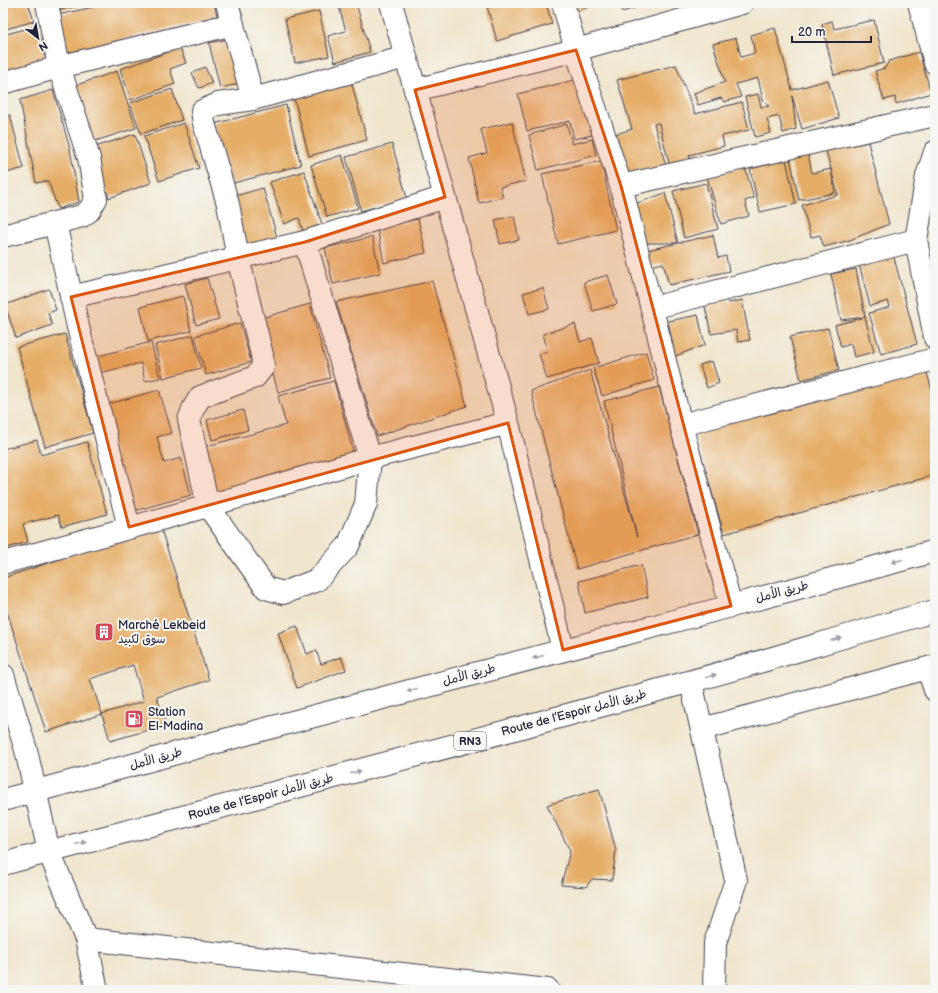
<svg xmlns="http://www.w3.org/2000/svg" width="938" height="993" viewBox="0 0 938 993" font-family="'Balsamiq Sans','Playpen Sans Arabic',sans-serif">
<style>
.building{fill:#e5ae68}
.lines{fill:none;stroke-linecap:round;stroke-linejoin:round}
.minor-casing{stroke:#413f51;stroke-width:24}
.highway-casing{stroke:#413f51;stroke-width:24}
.minor{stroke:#fff;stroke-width:22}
.highway{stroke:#fff;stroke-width:22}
.oneway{fill:#9c9ca7}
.marked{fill:#de560e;fill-opacity:0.2;stroke:#de560e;stroke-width:3;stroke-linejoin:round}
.labels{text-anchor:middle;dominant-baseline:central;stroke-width:4;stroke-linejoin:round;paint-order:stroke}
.shield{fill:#f6f6f2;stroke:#626272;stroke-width:1}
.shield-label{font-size:11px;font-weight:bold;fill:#22223b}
.street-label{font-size:12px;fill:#22223b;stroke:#f6f6f2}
.poi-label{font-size:12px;fill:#22223b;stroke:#f6f6f2;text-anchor:start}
</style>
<rect width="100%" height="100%" fill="#f6f6f2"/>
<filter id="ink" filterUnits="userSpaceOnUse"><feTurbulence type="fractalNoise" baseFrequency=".025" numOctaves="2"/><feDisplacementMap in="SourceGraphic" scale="8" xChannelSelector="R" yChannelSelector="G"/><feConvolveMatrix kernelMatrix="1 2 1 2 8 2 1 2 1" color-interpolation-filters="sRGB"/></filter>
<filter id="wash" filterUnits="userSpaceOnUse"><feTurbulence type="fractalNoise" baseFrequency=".012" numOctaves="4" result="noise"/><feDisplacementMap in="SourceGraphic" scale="16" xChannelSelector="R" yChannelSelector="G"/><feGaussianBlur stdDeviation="0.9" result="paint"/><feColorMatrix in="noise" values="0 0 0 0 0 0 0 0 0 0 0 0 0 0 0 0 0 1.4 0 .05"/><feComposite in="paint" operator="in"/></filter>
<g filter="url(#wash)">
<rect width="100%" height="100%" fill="#f0e6ce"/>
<g id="blocks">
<path class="building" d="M 3,3 L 28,3 L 34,21 L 3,30 Z
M 55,3 L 89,3 L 89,4 L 56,11 Z
M 111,3 L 214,3 L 217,16 L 68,53 L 58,15 Z
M 338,3 L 356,3 L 370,52 L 335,62 L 328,36 L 346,31 Z
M 486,3 L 546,3 L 552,24 L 497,41 Z
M 575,3 L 597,3 L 597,4 L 577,11 Z
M 620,3 L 651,3 L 622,12 Z
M 319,11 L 329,56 L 295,63 L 285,19 Z
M 874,20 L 884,63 L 834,75 L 822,24 L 832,21 L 834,29 Z
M 36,26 L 46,60 L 3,71 L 3,35 Z
M 775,28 L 792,90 L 828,80 L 839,118 L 802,129 L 792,96 L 796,129 L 783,133 L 779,116 L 767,119 L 771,133 L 755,137 L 745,97 L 758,94 L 761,107 L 769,106 L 763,100 L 758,78 L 736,84 L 741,97 L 724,102 L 721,98 L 698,105 L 694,93 L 725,82 L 713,44 L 736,38 L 741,57 L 755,53 L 751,35 Z
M 228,39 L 238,84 L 220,88 L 209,43 Z
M 180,48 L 186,63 L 170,69 L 175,84 L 131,100 L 120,69 Z
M 919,52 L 931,93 L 896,104 L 895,97 L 884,100 L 875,71 L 885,68 L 889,61 Z
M 676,65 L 695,114 L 742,102 L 749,130 L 722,136 L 724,146 L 689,155 L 691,162 L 670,167 L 659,123 L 654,124 L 666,166 L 625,178 L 613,135 L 632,129 L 617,80 Z
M 205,67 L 212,83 L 199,88 L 192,73 Z
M 117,71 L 136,128 L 92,142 L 74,86 Z
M 578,79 L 592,135 L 574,139 L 570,121 L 527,131 L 518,94 Z
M 351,81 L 367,140 L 309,156 L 294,98 Z
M 172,89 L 182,120 L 141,134 L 130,103 Z
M 53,90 L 70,149 L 79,202 L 58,209 L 48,181 L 36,183 L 20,100 Z
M 286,105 L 301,165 L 230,184 L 214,124 Z
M 10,115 L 24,168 L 3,174 L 3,116 Z
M 512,122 L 526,181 L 500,187 L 503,197 L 479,203 L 469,158 L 487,153 L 481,129 Z
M 184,123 L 199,168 L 159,181 L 144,136 Z
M 567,124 L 572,144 L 592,139 L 596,155 L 538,170 L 529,135 Z
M 135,134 L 151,183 L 109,198 L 92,148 Z
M 868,142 L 889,224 L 850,240 L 824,247 L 820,235 L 811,237 L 802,205 L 838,195 L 826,151 Z
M 392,144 L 407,198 L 361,211 L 346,157 Z
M 808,154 L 812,173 L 831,169 L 835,193 L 799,200 L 790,158 Z
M 342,155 L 358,208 L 327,217 L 311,165 Z
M 786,160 L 796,204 L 760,212 L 750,169 Z
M 601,161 L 616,230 L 558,244 L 542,174 Z
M 745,167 L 754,198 L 745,201 L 749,216 L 721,224 L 707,177 Z
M 304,171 L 322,224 L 303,231 L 299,218 L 284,224 L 270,182 Z
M 706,183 L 718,229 L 684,238 L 673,191 Z
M 263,188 L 278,241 L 243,251 L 228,198 Z
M 665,193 L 678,243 L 642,243 L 632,205 Z
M 514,216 L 519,240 L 500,244 L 495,220 Z
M 418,219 L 426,253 L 384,263 L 377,228 Z
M 713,235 L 718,258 L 726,256 L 729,271 L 669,285 L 663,263 L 647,267 L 643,251 Z
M 372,237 L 380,273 L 333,284 L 325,248 Z
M 893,254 L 917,344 L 881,354 L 869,313 L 890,307 L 888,301 L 870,306 L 859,264 Z
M 856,269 L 865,317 L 874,352 L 854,357 L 851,344 L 841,347 L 835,325 L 865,317 L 841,320 L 831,274 Z
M 608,275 L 617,304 L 593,311 L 584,282 Z
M 207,278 L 219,319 L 196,325 L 185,284 Z
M 432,281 L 467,406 L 377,436 L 336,302 Z
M 543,288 L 549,309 L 529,314 L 523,293 Z
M 49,289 L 56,310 L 48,313 L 52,325 L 16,338 L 5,305 Z
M 183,296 L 191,331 L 148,341 L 140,307 Z
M 726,298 L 729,303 L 742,300 L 750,340 L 738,342 L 736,330 L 711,334 L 704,302 Z
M 310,304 L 330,378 L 278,392 L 258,319 Z
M 698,315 L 705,345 L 675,356 L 668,321 Z
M 240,323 L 251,362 L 206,375 L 195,336 Z
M 575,324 L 580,342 L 592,338 L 599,363 L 547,379 L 539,354 L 548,352 L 543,334 Z
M 828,328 L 839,370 L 801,380 L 790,337 Z
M 65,334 L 93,433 L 45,447 L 17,347 Z
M 193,335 L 201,368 L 163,378 L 155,345 Z
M 151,342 L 160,378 L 145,381 L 141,363 L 95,374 L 91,358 Z
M 646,352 L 654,380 L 602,396 L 593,368 Z
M 712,361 L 719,383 L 707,388 L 700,365 Z
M 926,369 L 935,402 L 935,475 L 724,534 L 694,431 Z
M 590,370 L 637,537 L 604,401 L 659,387 L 698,534 L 577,569 L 531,391 Z
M 334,381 L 355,458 L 216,496 L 203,447 L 286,425 L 278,396 Z
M 159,390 L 172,433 L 157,437 L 164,463 L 181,458 L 191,495 L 130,512 L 101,406 Z
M 243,410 L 248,430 L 212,440 L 207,420 Z
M 37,440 L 41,455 L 87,442 L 107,514 L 62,527 L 58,515 L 23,524 L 28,542 L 3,549 L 3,449 Z
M 160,526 L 209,680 L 157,697 L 166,725 L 110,741 L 102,714 L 144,701 L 133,665 L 90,679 L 102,714 L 46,732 L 3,599 L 3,578 Z
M 641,565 L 648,597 L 585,613 L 579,581 Z
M 297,626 L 307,654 L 316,650 L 321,664 L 341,657 L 346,670 L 297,688 L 278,633 Z
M 599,789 L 616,850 L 612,880 L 592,879 L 586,887 L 561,885 L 570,851 L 547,805 Z"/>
</g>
</g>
<g filter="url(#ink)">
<use href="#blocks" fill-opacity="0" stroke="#413f51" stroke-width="1"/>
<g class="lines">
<defs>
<path id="minor" d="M 227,3 L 253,99
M 391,3 L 508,423 L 563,650
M 563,3 L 576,50 L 621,186 L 681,425 L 731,606
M 919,3 L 935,63
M 3,83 L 59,67 L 233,24
M 415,90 L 576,50 L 742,3
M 935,152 L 927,176 L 935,175
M 927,176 L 916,240 L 935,338
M 621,186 L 935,115
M 55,223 L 78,327 L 129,527
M 3,236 L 82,216 L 89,211 L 96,199 L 89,158 L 59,67 L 47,3
M 305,242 L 370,458 L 366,504 L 348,546 L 317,580 L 283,593 L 266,588 L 208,506 L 189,420 L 193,409 L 200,397 L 255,377 L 263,367 L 262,355 L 238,258 L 228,204 L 204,123 L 202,111 L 218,104 L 253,99 L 406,57
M 71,297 L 305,242 L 445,197
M 652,308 L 916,240
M 681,425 L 935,359
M 3,563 L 208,506 L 370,458 L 508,423
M 928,668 L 935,690
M 3,675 L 26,750 L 49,852 L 86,939 L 97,990
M 691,682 L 736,880 L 715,943 L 714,990
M 702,729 L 935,666
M 86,939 L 548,990"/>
<path id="highway" d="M 3,800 L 254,732 L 731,606 L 935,551
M 3,864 C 231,804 460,745 688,682 C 771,660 852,633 935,611"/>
</defs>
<use href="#minor" class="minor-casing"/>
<use href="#highway" class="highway-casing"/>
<use href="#minor" class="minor"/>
<use href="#highway" class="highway"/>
</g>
<defs><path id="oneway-solid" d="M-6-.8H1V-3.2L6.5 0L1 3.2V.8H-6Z"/></defs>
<g class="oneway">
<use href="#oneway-solid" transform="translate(897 561) rotate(165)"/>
<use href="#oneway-solid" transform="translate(704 613) rotate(165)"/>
<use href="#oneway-solid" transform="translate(836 639) rotate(-17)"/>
<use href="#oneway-solid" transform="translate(538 657) rotate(165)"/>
<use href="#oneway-solid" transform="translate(711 676) rotate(-17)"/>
<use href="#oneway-solid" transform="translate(412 690) rotate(165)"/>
<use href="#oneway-solid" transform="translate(356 772) rotate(-15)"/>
<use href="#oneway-solid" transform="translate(81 843) rotate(-15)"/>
</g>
</g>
<path class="marked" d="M 576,50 L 621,186 L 731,606 L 563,650 L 508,423 L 129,527 L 71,297 L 305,242 L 445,197 L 415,90 Z"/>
<defs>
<symbol id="building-square" viewBox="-11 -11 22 22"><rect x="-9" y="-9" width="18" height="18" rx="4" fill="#d1495b" stroke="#f6f6f2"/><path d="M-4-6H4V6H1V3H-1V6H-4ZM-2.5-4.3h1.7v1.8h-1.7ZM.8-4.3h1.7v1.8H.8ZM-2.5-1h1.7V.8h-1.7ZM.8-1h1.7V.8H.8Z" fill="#fff"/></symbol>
<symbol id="fuel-square" viewBox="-11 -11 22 22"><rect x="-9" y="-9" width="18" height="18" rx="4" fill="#d1495b" stroke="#f6f6f2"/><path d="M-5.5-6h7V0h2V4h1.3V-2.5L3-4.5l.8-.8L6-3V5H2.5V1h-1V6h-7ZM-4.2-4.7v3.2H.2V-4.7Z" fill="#fff"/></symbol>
</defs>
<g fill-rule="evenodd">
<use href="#building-square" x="93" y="621" width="22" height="22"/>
<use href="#fuel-square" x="123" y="708" width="22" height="22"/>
</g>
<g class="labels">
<rect class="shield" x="454" y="732" width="32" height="18" rx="3"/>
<g class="shield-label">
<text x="470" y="741">RN3</text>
</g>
<g class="street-label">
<text transform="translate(782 592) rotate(-15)">طريق الأمل</text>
<text transform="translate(469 675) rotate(-15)">طريق الأمل</text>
<text transform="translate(574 713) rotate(-15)">Route de l’Espoir طريق الأمل</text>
<text transform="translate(156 759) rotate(-16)">طريق الأمل</text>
<text transform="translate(261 797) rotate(-15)">Route de l’Espoir طريق الأمل</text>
</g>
<g class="poi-label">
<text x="118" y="625">Marché Lekbeid<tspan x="118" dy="14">سوق لكبيد</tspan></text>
<text x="148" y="712">Station<tspan x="148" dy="14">El-Madina</tspan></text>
</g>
</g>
<rect width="938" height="993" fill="none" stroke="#f6f6f2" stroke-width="16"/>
<g transform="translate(38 38) rotate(149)" stroke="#f6f6f2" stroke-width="3" paint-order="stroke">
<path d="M0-3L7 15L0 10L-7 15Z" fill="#22223b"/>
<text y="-6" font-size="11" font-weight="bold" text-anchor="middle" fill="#22223b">N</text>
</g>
<path d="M792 36v6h79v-6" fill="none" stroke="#22223b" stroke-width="2"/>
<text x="798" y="36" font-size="12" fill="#22223b" stroke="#f6f6f2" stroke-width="3" paint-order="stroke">20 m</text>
</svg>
